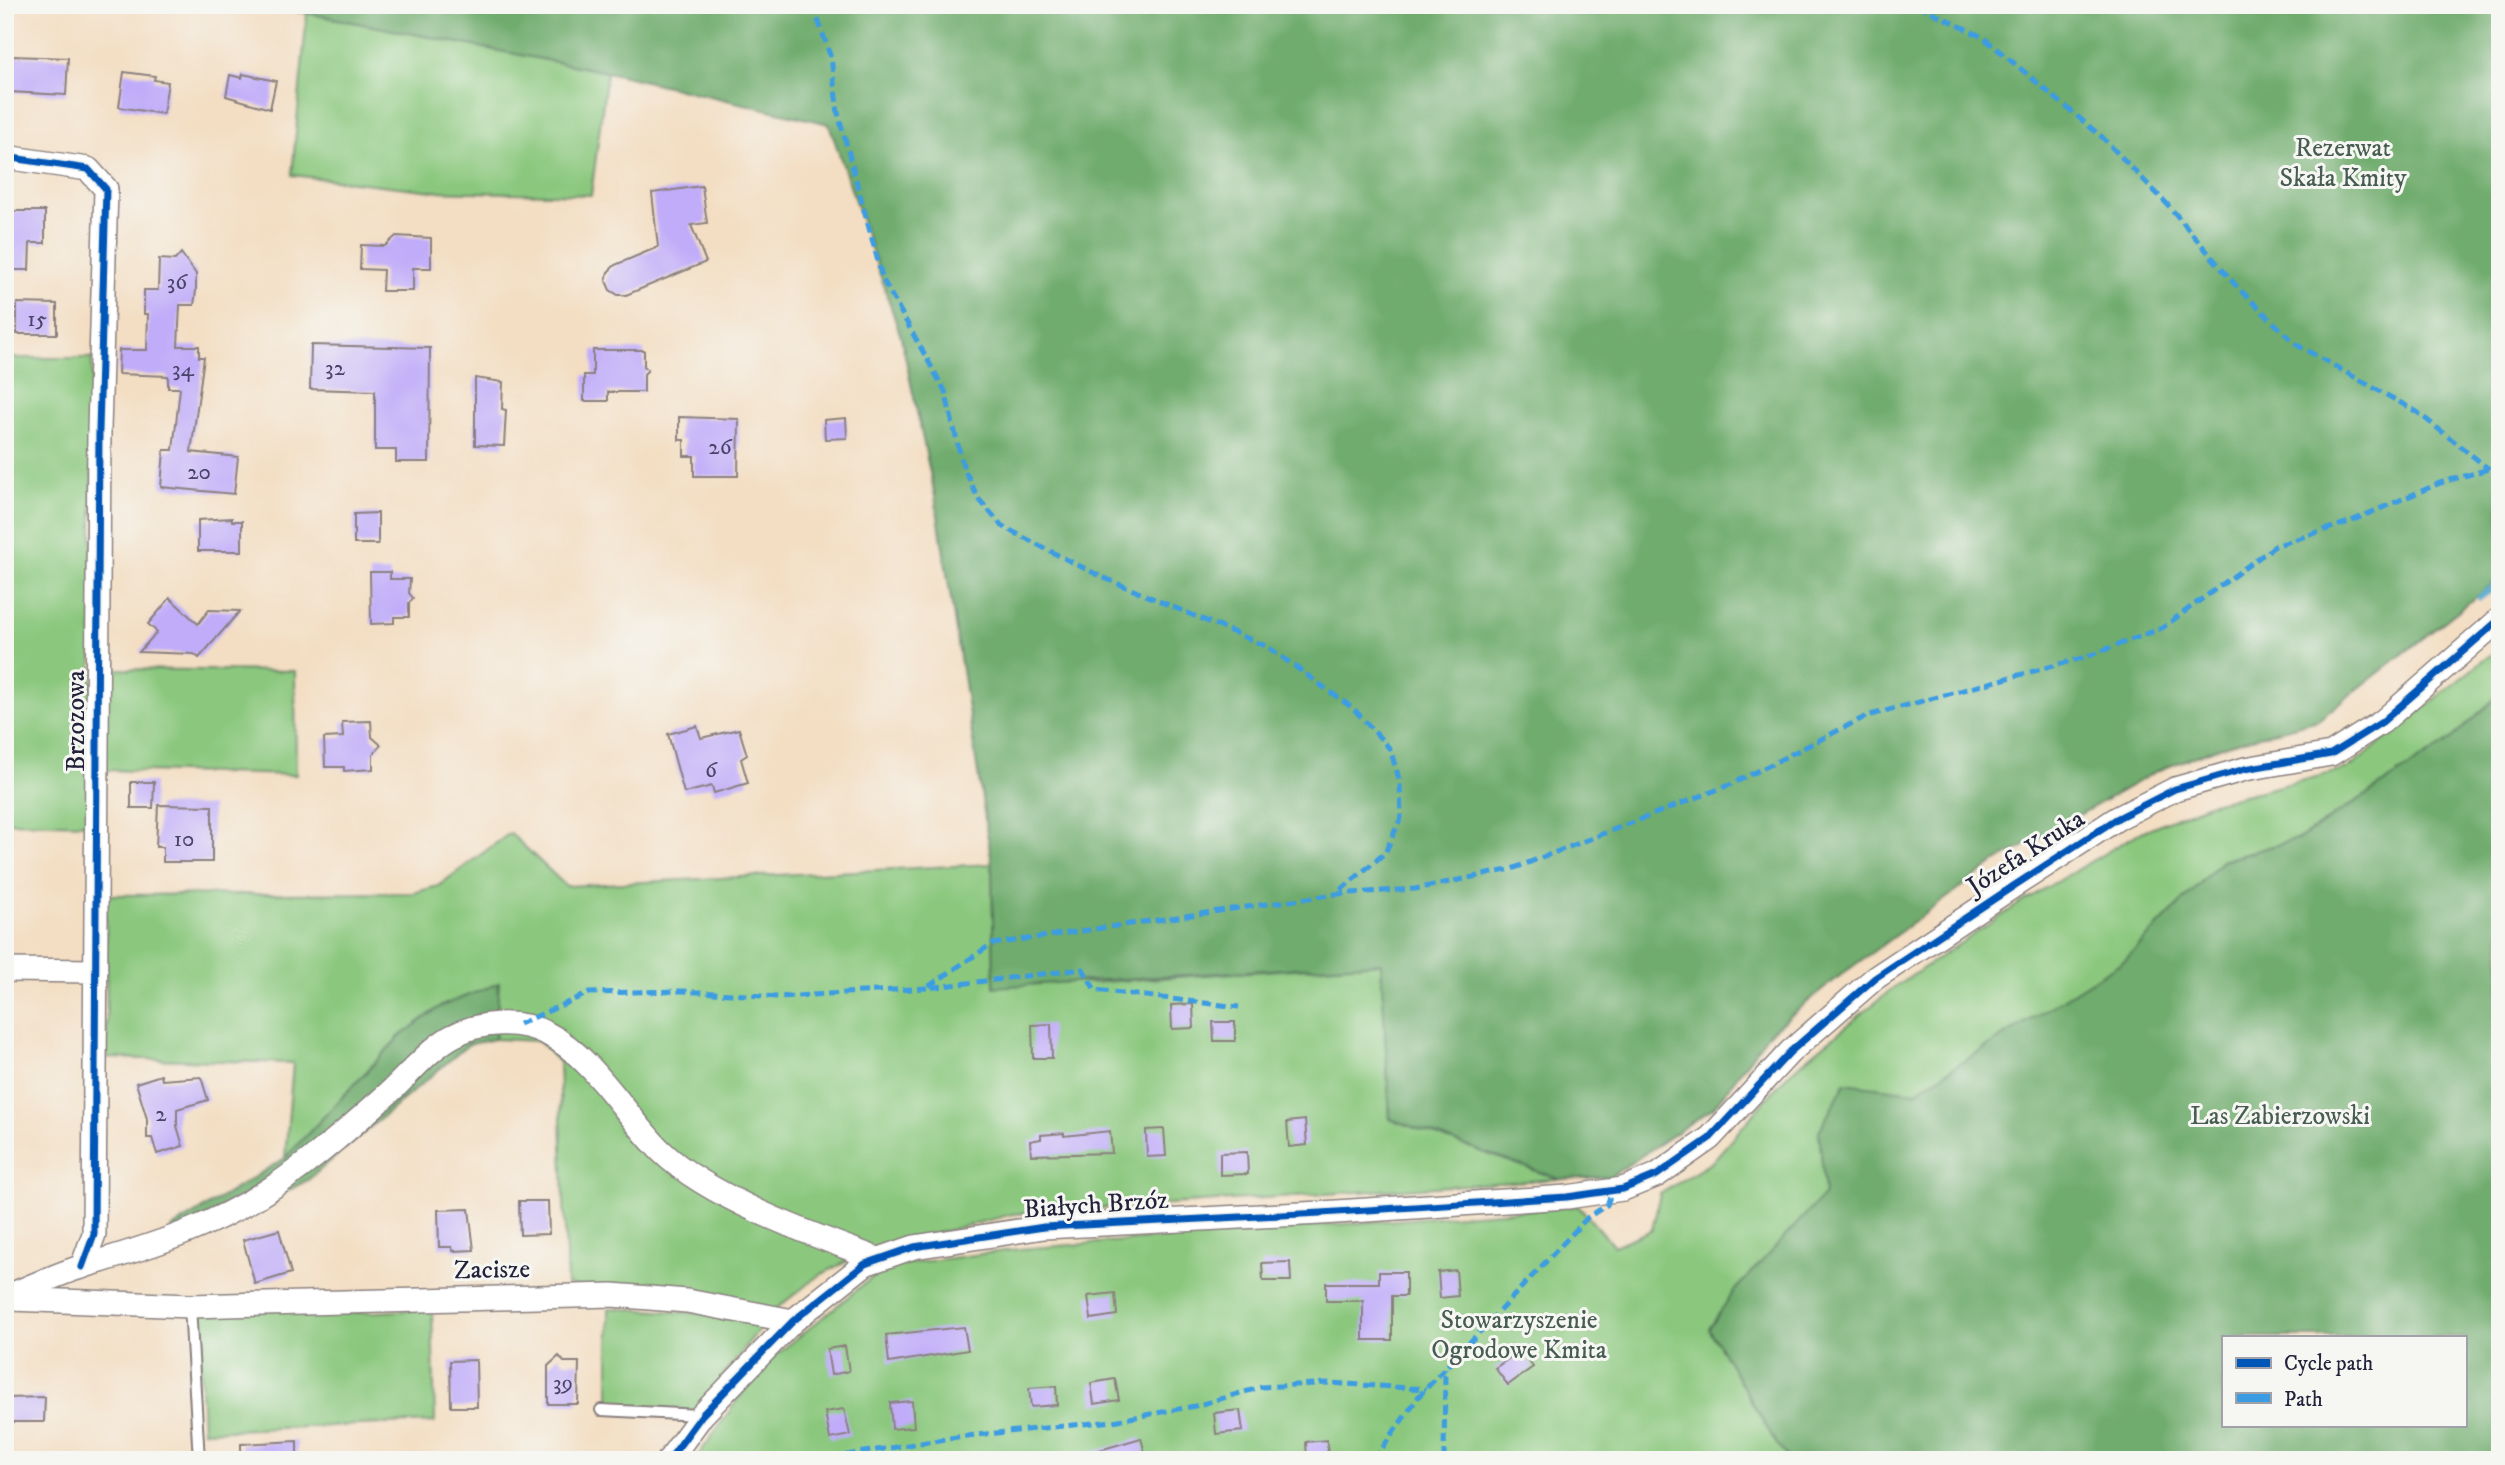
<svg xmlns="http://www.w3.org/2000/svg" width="2505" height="1465" viewBox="0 0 2505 1465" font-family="'IM FELL DW Pica',serif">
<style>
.green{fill:#8bc87e;stroke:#56755c;stroke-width:2}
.forest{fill:#70ac6d;stroke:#496754;stroke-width:2;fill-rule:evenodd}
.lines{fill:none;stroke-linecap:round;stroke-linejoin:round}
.stream{stroke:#4fa7cc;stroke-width:7}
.building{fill:#c0acf9}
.lane-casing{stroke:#8a807f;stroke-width:14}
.street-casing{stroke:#8a807f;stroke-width:26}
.lane{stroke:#fff;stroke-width:10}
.street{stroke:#fff;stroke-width:23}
.quiet{stroke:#3c9ce2;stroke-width:5;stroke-dasharray:10 5;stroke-linecap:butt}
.cycleway-casing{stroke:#f6f6f2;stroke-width:11}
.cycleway{stroke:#0057b8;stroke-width:7}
.labels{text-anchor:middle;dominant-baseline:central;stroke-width:6;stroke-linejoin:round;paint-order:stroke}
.number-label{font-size:23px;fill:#4a446a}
.park-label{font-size:26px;fill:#475c52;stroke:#f6f6f2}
.street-label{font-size:26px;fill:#22223b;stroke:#f6f6f2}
</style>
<rect width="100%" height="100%" fill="#f6f6f2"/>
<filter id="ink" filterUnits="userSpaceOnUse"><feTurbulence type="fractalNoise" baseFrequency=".0143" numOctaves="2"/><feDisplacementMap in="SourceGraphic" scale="14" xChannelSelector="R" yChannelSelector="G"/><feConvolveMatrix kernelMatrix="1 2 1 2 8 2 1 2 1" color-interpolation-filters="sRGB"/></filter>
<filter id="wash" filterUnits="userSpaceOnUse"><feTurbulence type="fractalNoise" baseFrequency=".00686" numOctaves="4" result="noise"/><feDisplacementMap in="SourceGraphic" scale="28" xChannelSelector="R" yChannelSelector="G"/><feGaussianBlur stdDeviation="1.57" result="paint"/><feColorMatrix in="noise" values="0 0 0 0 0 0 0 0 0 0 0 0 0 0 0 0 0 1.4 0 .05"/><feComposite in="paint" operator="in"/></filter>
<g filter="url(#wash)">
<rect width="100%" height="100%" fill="#f3dec3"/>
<path class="green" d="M 307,13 L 607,72 L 591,195 L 433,191 L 292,175 Z
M 5,358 L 92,358 L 92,824 L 5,822 Z
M 2500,647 L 2500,694 L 2449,741 L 2300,838 L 2222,861 L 2125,960 L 1915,1092 L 1819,1131 L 1825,1194 L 1734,1291 L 1709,1329 L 1776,1443 L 1790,1460 L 695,1460 L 761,1367 L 875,1275 L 898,1265 L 1019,1249 L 1578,1206 L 1614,1246 L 1652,1230 L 1660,1194 L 1712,1162 L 1788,1074 L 1892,989 L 2022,902 L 2141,832 L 2208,804 L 2348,769 Z
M 107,669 L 295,671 L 296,775 L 104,770 Z
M 510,833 L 566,886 L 992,864 L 994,970 L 1090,983 L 1381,963 L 1390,1119 L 1559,1179 L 1013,1214 L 867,1251 L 818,1276 L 772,1312 L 567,1285 L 559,1062 L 539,1041 L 495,1039 L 498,983 L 400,1036 L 285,1158 L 293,1063 L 107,1058 L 106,895 L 413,893 L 438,886 Z
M 338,1305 L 338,1314 L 432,1309 L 435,1422 L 203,1431 L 198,1312 Z
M 609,1308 L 741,1316 L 760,1328 L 696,1411 L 609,1404 Z"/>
<path class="forest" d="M 253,5 L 2500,5 L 2500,578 L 2318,720 L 2219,747 L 2157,771 L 1996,862 L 1841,975 L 1768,1034 L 1714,1107 L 1610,1177 L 1559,1179 L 1390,1119 L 1381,963 L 994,987 L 992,864 L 935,496 L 901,337 L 829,124 L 607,72 L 307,13 Z
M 2500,694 L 2500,1460 L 1790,1460 L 1776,1443 L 1709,1329 L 1734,1291 L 1825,1194 L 1819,1131 L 1845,1083 L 1915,1092 L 2125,960 L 2222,861 L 2300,838 L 2449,741 ZM 2223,1337 L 2465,1337 L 2465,1425 L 2223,1425 Z
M 499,983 L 495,1039 L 469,1044 L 308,1180 L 179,1249 L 172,1228 L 285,1158 L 400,1036 L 441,1006 Z"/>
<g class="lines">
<path class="stream" d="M 2480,597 L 2500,583"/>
</g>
<g id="blocks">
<path class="building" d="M 11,56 L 68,58 L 66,95 L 9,92 Z
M 124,72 L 155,76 L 154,80 L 168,82 L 163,114 L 119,107 Z
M 243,74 L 276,81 L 270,109 L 226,96 L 230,75 L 242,78 Z
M 702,186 L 707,223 L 691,225 L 706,262 L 626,295 L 618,295 L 610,290 L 606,281 L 608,272 L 615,265 L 658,247 L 652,193 Z
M 9,211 L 45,211 L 45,243 L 30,243 L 29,270 L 8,270 Z
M 396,236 L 431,238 L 431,268 L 413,268 L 413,291 L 382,291 L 383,270 L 360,269 L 361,245 L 385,246 Z
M 181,253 L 196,274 L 196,291 L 194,305 L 180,305 L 178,346 L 199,346 L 199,357 L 204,357 L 191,452 L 238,457 L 234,494 L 161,487 L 164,450 L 173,450 L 180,388 L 168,388 L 168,376 L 118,374 L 119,350 L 147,350 L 148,314 L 144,314 L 144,290 L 158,290 L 159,259 L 175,260 Z
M 17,303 L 57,304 L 57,334 L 17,334 Z
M 311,345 L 430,348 L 429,462 L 396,462 L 396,450 L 375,450 L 375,391 L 310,389 Z
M 593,350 L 644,350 L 644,366 L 648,370 L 644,374 L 644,392 L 608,392 L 608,401 L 584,401 L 584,375 L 593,375 Z
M 475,378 L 503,382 L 502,409 L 506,410 L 504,446 L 475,445 Z
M 679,417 L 739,419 L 738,476 L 694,476 L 694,456 L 684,456 L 684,440 L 679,440 Z
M 846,418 L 847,438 L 825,439 L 824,420 Z
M 378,513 L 378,544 L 354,544 L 354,514 Z
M 232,518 L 232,521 L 242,521 L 242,551 L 198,551 L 198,520 Z
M 370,572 L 390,572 L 390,579 L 410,579 L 409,593 L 413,598 L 409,603 L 409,617 L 394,617 L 394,623 L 371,624 Z
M 170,598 L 198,624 L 209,610 L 240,611 L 199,658 L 194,654 L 139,652 L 157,632 L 148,624 Z
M 371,721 L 372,737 L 381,745 L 373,754 L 373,769 L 344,771 L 344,767 L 325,767 L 324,738 L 343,737 L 342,722 Z
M 697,726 L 701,738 L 739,729 L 747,755 L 741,759 L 748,783 L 714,793 L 712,786 L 684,793 L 668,734 Z
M 131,782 L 154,782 L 153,808 L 131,808 Z
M 158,805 L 212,806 L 212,862 L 163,862 L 163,847 L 156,847 Z
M 1193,1004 L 1194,1028 L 1172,1029 L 1171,1005 Z
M 1213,1022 L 1235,1022 L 1235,1041 L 1214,1041 Z
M 1051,1024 L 1052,1058 L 1033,1058 L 1032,1025 Z
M 161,1075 L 162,1080 L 201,1077 L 208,1100 L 177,1109 L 177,1126 L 183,1146 L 157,1154 L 152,1138 L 147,1138 L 147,1119 L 136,1083 Z
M 1305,1120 L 1307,1145 L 1289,1147 L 1287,1122 Z
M 1164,1129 L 1166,1156 L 1147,1157 L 1146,1130 Z
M 1110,1131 L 1112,1153 L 1031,1155 L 1030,1141 L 1041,1139 L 1041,1135 L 1064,1133 L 1064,1136 Z
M 1247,1152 L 1248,1174 L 1220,1175 L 1220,1153 Z
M 519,1201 L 548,1201 L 549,1234 L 520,1235 Z
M 469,1209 L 474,1250 L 453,1251 L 452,1247 L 439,1247 L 438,1210 Z
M 279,1230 L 291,1273 L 255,1284 L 243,1240 Z
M 1290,1262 L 1291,1281 L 1263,1281 L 1262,1263 Z
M 1456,1270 L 1458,1296 L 1440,1298 L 1438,1272 Z
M 1379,1272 L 1406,1272 L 1406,1296 L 1392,1296 L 1392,1340 L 1363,1340 L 1363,1301 L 1326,1301 L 1326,1283 L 1379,1283 Z
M 1115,1293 L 1117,1315 L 1091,1319 L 1088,1296 Z
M 964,1327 L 968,1350 L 889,1363 L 886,1335 Z
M 845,1346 L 849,1371 L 831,1375 L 827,1349 Z
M 1521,1350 L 1533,1367 L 1508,1385 L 1495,1368 Z
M 559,1356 L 564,1362 L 579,1362 L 578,1404 L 548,1404 L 548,1366 Z
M 476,1360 L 477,1407 L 451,1407 L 450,1361 Z
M 1115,1379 L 1119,1400 L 1094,1404 L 1091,1383 Z
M 1056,1386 L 1057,1405 L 1031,1407 L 1029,1388 Z
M 45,1397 L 44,1422 L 8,1422 L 7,1398 Z
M 912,1401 L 914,1427 L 892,1429 L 890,1403 Z
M 844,1409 L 850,1435 L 830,1439 L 825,1412 Z
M 1240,1410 L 1243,1431 L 1216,1434 L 1214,1413 Z
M 1141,1438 L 1147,1460 L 1087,1460 L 1086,1454 Z
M 1327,1440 L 1328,1460 L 1307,1460 L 1306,1442 Z
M 297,1441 L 297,1460 L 241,1460 L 241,1444 Z"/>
</g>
</g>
<g filter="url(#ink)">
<use href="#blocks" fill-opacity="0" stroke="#8a807f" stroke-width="2"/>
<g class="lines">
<defs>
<path id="lane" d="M 190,1306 L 199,1460
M 601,1410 L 699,1415"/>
<path id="street" d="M 5,157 L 88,169 L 106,189 L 99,430 L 94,1234 L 82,1267
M 5,970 L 96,971
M 5,1297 C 31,1287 57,1274 84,1266 C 152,1246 213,1227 273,1187 C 316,1158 354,1124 392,1090 C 411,1072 429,1050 451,1037 C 479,1021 520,1019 548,1034 C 592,1056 626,1116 661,1151 C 709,1198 815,1236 878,1259
M 11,1299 L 190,1306 L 612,1295 L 687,1301 L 793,1321
M 669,1460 L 702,1415 L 793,1321 L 865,1264 L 914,1247 L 1044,1227 L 1321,1213 L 1567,1197 L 1623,1189 L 1657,1175 L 1710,1138 L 1790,1052 L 1875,978 L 2012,887 L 2118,818 L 2175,789 L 2245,769 L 2331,754 L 2382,722 L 2500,619"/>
</defs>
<use href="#lane" class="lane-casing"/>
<use href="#street" class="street-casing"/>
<use href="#lane" class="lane"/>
<use href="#street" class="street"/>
<path class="quiet" d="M 813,5 L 831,58 L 838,113 L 883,280 L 945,391 L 963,466 L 978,498 L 1002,526 L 1050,551 L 1100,576 L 1268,647 L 1354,709 L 1390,749 L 1400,782 L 1401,818 L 1385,853 L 1336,894 L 1415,889 L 1512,869 L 1732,784 L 1867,716 L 2086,657 L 2162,628 L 2275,546 L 2349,522 L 2440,483 L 2489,469 L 2500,470
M 1918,5 L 1984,38 L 2102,137 L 2168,205 L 2238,288 L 2297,345 L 2417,412 L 2489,469
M 929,986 L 992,944 L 1336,894
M 519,1024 L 589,993 L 682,991 L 779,997 L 927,988 L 1083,969 L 1095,990 L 1239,1007
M 816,1460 L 957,1437 L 1113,1421 L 1195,1406 L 1262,1387 L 1329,1383 L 1426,1389
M 1374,1460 L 1419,1396 L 1588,1217 L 1607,1205 L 1612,1191
M 1444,1460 L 1445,1368"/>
<defs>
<path id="cycleway" d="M 5,157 L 88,169 L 106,189 L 99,430 L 94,1234 L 82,1267
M 669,1460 L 702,1415 L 793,1321 L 865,1264 L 914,1247 L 1044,1227 L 1321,1213 L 1567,1197 L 1623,1189 L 1657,1175 L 1710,1138 L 1790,1052 L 1875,978 L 2012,887 L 2118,818 L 2175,789 L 2245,769 L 2331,754 L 2382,722 L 2500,619"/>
</defs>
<use href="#cycleway" class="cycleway-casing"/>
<use href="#cycleway" class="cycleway"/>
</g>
</g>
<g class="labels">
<g class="number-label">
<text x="177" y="282">36</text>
<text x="37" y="319">15</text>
<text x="335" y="368">32</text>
<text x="183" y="369">34</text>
<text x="720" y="447">26</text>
<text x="199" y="472">20</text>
<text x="711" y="770">6</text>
<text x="184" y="839">10</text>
<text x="161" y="1114">2</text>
<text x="563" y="1383">39</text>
</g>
<g class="park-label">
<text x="2343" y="148">Rezerwat<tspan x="2343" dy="30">Skała Kmity</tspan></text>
<text x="2280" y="1116">Las Zabierzowski</text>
<text x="1519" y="1320">Stowarzyszenie<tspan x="1519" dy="30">Ogrodowe Kmita</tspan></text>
</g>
<g class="street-label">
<text transform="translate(76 721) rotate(-90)">Brzozowa</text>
<text transform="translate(2026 853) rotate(-33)">Józefa Kruka</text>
<text transform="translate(1096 1205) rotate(-4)">Białych Brzóz</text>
<text transform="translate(492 1270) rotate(-1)">Zacisze</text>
</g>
</g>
<rect width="2505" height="1465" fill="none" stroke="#f6f6f2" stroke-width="28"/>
<rect x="2222" y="1336" width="245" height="91" fill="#f6f6f2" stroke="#a1a1a9" stroke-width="2"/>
<rect x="2236" y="1358" width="35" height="10" fill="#0057b8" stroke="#a1a1a9" stroke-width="2"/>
<text x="2284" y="1370" font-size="21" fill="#22223b">Cycle path</text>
<rect x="2236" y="1393" width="35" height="10" fill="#3c9ce2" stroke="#a1a1a9" stroke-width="2"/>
<text x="2284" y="1406" font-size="21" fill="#22223b">Path</text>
</svg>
